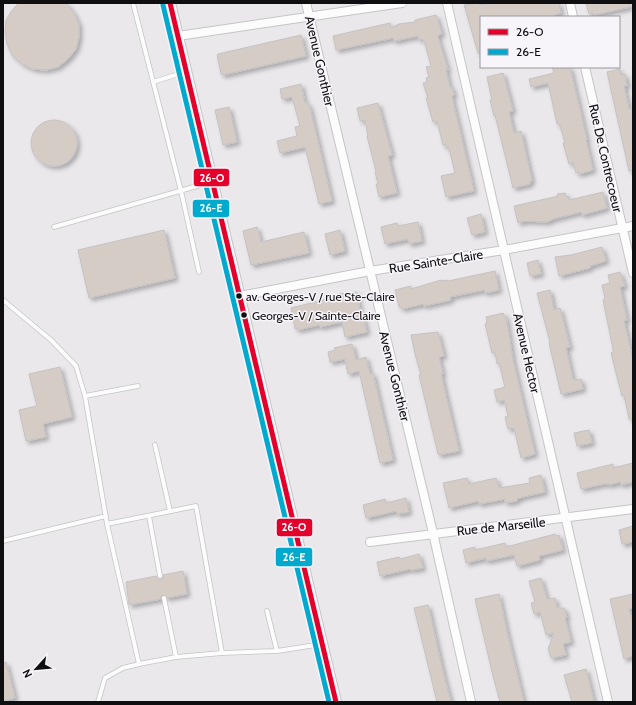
<svg xmlns="http://www.w3.org/2000/svg" width="636" height="705" viewBox="0 0 636 705" font-family="Cabin,sans-serif">
<style>
.building{fill:#d6ccc6;stroke:#c4c2c3;filter:url(#shadow)}
.lines{fill:none;stroke-linecap:round;stroke-linejoin:round}
.service-casing{stroke:#c5c4c6;stroke-width:5.5}
.minor-casing{stroke:#c5c4c6;stroke-width:10}
.tertiary-casing{stroke:#c5c4c6;stroke-width:12}
.service{stroke:#fcfcfc;stroke-width:4}
.minor{stroke:#fcfcfc;stroke-width:8}
.tertiary{stroke:#fcfcfc;stroke-width:10}
.bus-1-casing{stroke:#f7f4fa;stroke-width:8}
.bus-2-casing{stroke:#f7f4fa;stroke-width:8}
.bus-1{stroke:#e4002b;stroke-width:5}
.bus-2{stroke:#00a9ce;stroke-width:5}
.bus-dot{fill:#0f0e10;stroke:#f7f4fa;stroke-width:1.5}
.labels{text-anchor:middle;dominant-baseline:central;stroke-width:3;stroke-linejoin:round;paint-order:stroke}
.bus-label{font-size:12px;fill:#0f0e10;stroke:#f7f4fa;text-anchor:start}
.street-label{font-size:13px;fill:#0f0e10;stroke:#f7f4fa}
.line-badge{stroke:#f7f4fa;stroke-width:1.5}
.badge-label{font-size:11px;text-anchor:middle;font-weight:bold;fill:#fff}
</style>
<defs>
<filter id="shadow"><feDropShadow dx="3" dy="3" stdDeviation="2" flood-color="#0004"/></filter>
</defs>
<rect width="100%" height="100%" fill="#eae8eb"/>
<path class="building" d="M 19,3 L 66,3 L 74,13 L 79,24 L 79,37 L 76,49 L 68,59 L 58,67 L 46,70 L 33,69 L 22,64 L 12,55 L 7,44 L 5,32 L 6,20 L 12,10 Z
M 476,3 L 478,3 L 479,5 L 491,3 L 559,3 L 561,13 L 554,15 L 554,17 L 481,17 L 481,53 L 478,53 L 464,5 Z
M 586,3 L 630,3 L 630,7 L 594,15 L 593,13 L 589,14 Z
M 436,15 L 442,34 L 438,35 L 438,37 L 448,70 L 446,70 L 450,87 L 452,87 L 454,95 L 452,96 L 452,97 L 474,191 L 446,197 L 441,176 L 455,173 L 449,148 L 447,149 L 446,145 L 443,145 L 437,121 L 433,122 L 426,98 L 428,98 L 423,83 L 427,82 L 426,78 L 429,77 L 426,67 L 431,66 L 424,41 L 422,39 L 419,40 L 418,36 L 394,41 L 393,38 L 336,50 L 333,36 L 390,23 L 391,28 L 399,24 L 415,22 L 415,20 Z
M 301,35 L 306,56 L 223,75 L 221,74 L 217,55 L 218,54 Z
M 552,67 L 570,67 L 587,140 L 586,140 L 593,170 L 579,174 L 578,172 L 576,173 L 573,162 L 569,164 L 563,143 L 565,143 L 560,126 L 559,124 L 557,124 L 548,83 L 531,87 L 529,79 L 554,73 Z
M 620,69 L 621,75 L 625,74 L 627,86 L 624,86 L 629,109 L 633,109 L 633,170 L 629,171 L 607,72 Z
M 503,73 L 513,111 L 509,112 L 514,133 L 521,131 L 532,181 L 530,181 L 530,184 L 513,188 L 495,115 L 494,116 L 490,100 L 492,100 L 491,96 L 487,77 Z
M 301,84 L 305,103 L 308,103 L 310,108 L 332,201 L 319,204 L 305,147 L 280,153 L 277,141 L 297,136 L 295,127 L 300,126 L 292,97 L 282,99 L 280,89 Z
M 378,103 L 392,155 L 388,156 L 397,193 L 379,197 L 376,184 L 378,184 L 375,172 L 376,171 L 367,136 L 368,136 L 365,120 L 360,121 L 357,108 Z
M 229,107 L 237,142 L 223,145 L 215,110 Z
M31 143a23 23 0 1 1 46 0a23 23 0 1 1-46 0Z
M 603,192 L 607,208 L 582,215 L 581,212 L 553,219 L 547,222 L 525,221 L 518,223 L 514,206 L 554,197 L 558,196 L 557,194 L 565,193 L 566,197 L 568,196 L 569,200 Z
M 481,214 L 485,232 L 472,235 L 467,218 Z
M 418,222 L 422,241 L 409,244 L 408,239 L 385,244 L 381,227 L 397,223 L 398,226 Z
M 257,227 L 261,242 L 304,232 L 309,253 L 251,265 L 243,231 Z
M 164,230 L 175,278 L 89,298 L 78,250 Z
M 340,230 L 345,251 L 330,255 L 325,234 Z
M 602,247 L 606,261 L 590,266 L 590,268 L 559,276 L 555,257 L 571,255 Z
M 538,260 L 541,274 L 530,276 L 527,263 Z
M 495,271 L 499,290 L 485,293 L 484,290 L 450,297 L 451,300 L 424,306 L 423,304 L 402,309 L 402,307 L 399,307 L 395,290 L 411,286 L 411,289 L 441,280 L 442,281 L 447,280 L 448,281 Z
M 620,272 L 625,286 L 620,287 L 627,320 L 624,321 L 633,360 L 633,419 L 629,419 L 624,395 L 622,396 L 618,381 L 611,353 L 613,352 L 613,349 L 603,300 L 605,298 L 602,285 L 610,283 L 608,275 Z
M 550,290 L 554,310 L 560,308 L 570,347 L 566,348 L 573,380 L 581,379 L 583,389 L 561,394 L 549,343 L 550,342 L 537,293 Z
M 357,292 L 361,317 L 363,316 L 367,332 L 345,337 L 342,322 L 320,327 L 319,325 L 298,330 L 298,328 L 295,329 L 291,308 L 339,296 L 339,294 Z
M 503,313 L 504,316 L 506,316 L 513,360 L 535,454 L 521,458 L 514,428 L 508,429 L 505,417 L 508,416 L 504,400 L 497,402 L 494,390 L 505,387 L 499,363 L 497,364 L 495,352 L 492,353 L 485,324 L 487,323 L 486,317 Z
M 438,332 L 444,356 L 439,357 L 443,374 L 441,374 L 459,451 L 439,455 L 438,454 L 419,375 L 421,375 L 416,358 L 411,335 Z
M 352,344 L 356,360 L 366,357 L 370,374 L 373,373 L 393,460 L 380,463 L 359,371 L 348,374 L 345,359 L 330,362 L 328,352 L 335,350 L 334,348 Z
M 60,367 L 72,417 L 43,424 L 46,437 L 26,441 L 19,410 L 37,406 L 29,374 Z
M 589,430 L 592,443 L 577,446 L 574,433 Z
M 633,463 L 633,482 L 621,485 L 620,482 L 609,485 L 609,484 L 604,484 L 581,489 L 577,473 L 613,464 L 613,468 Z
M 541,475 L 545,492 L 523,497 L 517,499 L 517,501 L 505,503 L 505,499 L 479,504 L 478,501 L 449,508 L 443,483 L 467,478 L 469,484 L 496,478 L 499,488 L 530,483 L 529,478 Z
M 406,498 L 409,512 L 397,514 L 396,511 L 366,518 L 363,505 L 385,499 L 386,503 Z
M 633,526 L 633,542 L 622,544 L 619,530 Z
M 555,534 L 556,536 L 559,535 L 563,550 L 539,556 L 540,560 L 517,566 L 514,555 L 486,561 L 486,558 L 466,563 L 463,550 L 475,547 L 475,550 L 505,543 L 506,547 Z
M 419,554 L 423,568 L 411,570 L 410,569 L 380,576 L 377,562 L 399,557 L 400,559 Z
M 183,571 L 187,594 L 167,598 L 164,595 L 161,596 L 161,599 L 129,605 L 126,582 L 156,576 L 158,579 L 161,579 L 163,578 L 163,575 Z
M 541,578 L 547,599 L 555,598 L 557,608 L 564,608 L 567,617 L 565,618 L 571,642 L 563,644 L 566,655 L 551,658 L 548,649 L 554,633 L 546,635 L 540,612 L 534,614 L 531,603 L 535,602 L 529,581 Z
M 499,594 L 508,636 L 524,702 L 500,702 L 493,676 L 475,599 Z
M 633,594 L 633,608 L 629,609 L 633,624 L 633,656 L 624,659 L 610,599 Z
M 428,605 L 444,676 L 451,702 L 437,702 L 417,620 L 414,608 Z
M 6,662 L 15,698 L 3,701 L 3,663 Z
M 586,669 L 594,702 L 572,702 L 564,675 Z"/>
<g class="lines">
<defs>
<path id="service" d="M 133,3 L 181,191 L 199,272
M 153,82 L 185,72
M 54,227 L 211,182
M 3,300 L 51,340 L 76,366 L 85,396 L 107,524 L 139,664 L 176,657 L 222,653
M 85,396 L 138,386
M 155,445 L 170,511
M 149,516 L 160,576
M 107,524 L 196,506 L 222,653 L 277,651
M 3,541 L 106,516
M 164,598 L 176,657
M 267,611 L 277,651 L 322,644
M 98,702 L 105,678 L 123,668 L 139,664"/>
<path id="minor" d="M 306,3 L 433,533 L 471,702
M 447,3 L 608,702
M 570,3 L 573,17
M 178,36 L 402,3
M 585,67 L 633,273
M 240,296 L 370,271 L 504,250 L 633,226
M 370,542 L 633,509"/>
<path id="tertiary" d="M 170,3 L 336,702"/>
</defs>
<use href="#service" class="service-casing"/>
<use href="#minor" class="minor-casing"/>
<use href="#tertiary" class="tertiary-casing"/>
<use href="#service" class="service"/>
<use href="#minor" class="minor"/>
<use href="#tertiary" class="tertiary"/>
<defs>
<path id="bus-1" d="M 170,3 L 336,702"/>
<path id="bus-2" d="M 163,5 L 329,702"/>
</defs>
<use href="#bus-1" class="bus-1-casing"/>
<use href="#bus-2" class="bus-2-casing"/>
<use href="#bus-1" class="bus-1"/>
<use href="#bus-2" class="bus-2"/>
</g>
<g class="bus-dot">
<circle cx="239" cy="296" r="3.5"/>
<circle cx="244" cy="315" r="3.5"/>
</g>
<g class="labels">
<g class="bus-label">
<text x="246" y="296">av. Georges-V / rue Ste-Claire</text>
<text x="252" y="315">Georges-V / Sainte-Claire</text>
</g>
<g class="street-label">
<text transform="translate(320 61) rotate(77)">Avenue Gonthier</text>
<text transform="translate(606 158) rotate(77)">Rue De Contrecoeur</text>
<text transform="translate(436 261) rotate(-9)">Rue Sainte-Claire</text>
<text transform="translate(527 353) rotate(77)">Avenue Hector</text>
<text transform="translate(395 376) rotate(76)">Avenue Gonthier</text>
<text transform="translate(501 526) rotate(-6)">Rue de Marseille</text>
</g>
</g>
<g class="line-badge">
<rect x="193" y="168" width="37" height="19" rx="4" fill="#e4002b"/>
<rect x="192" y="199" width="38" height="19" rx="4" fill="#00a9ce"/>
<rect x="276" y="518" width="37" height="19" rx="4" fill="#e4002b"/>
<rect x="275" y="547" width="38" height="20" rx="4" fill="#00a9ce"/>
</g>
<g class="badge-label">
<text x="212" y="182">26-O</text>
<text x="211" y="212">26-E</text>
<text x="294" y="531">26-O</text>
<text x="294" y="561">26-E</text>
</g>
<rect width="636" height="705" fill="none" stroke="#0f0e10" stroke-width="8"/>
<rect x="480" y="16" width="140" height="52" fill="#f7f4fa" stroke="#9a989c"/>
<rect x="488" y="29" width="20" height="6" fill="#e4002b" stroke="#9a989c"/>
<text x="516" y="36" font-size="12" fill="#0f0e10">26-O</text>
<rect x="488" y="49" width="20" height="6" fill="#00a9ce" stroke="#9a989c"/>
<text x="516" y="56" font-size="12" fill="#0f0e10">26-E</text>
<g transform="translate(36 669) rotate(243)" stroke="#f7f4fa" stroke-width="3" paint-order="stroke">
<path d="M0-3L7 15L0 10L-7 15Z" fill="#0f0e10"/>
<text y="-6" font-size="11" font-weight="bold" text-anchor="middle" fill="#0f0e10">N</text>
</g>
</svg>
